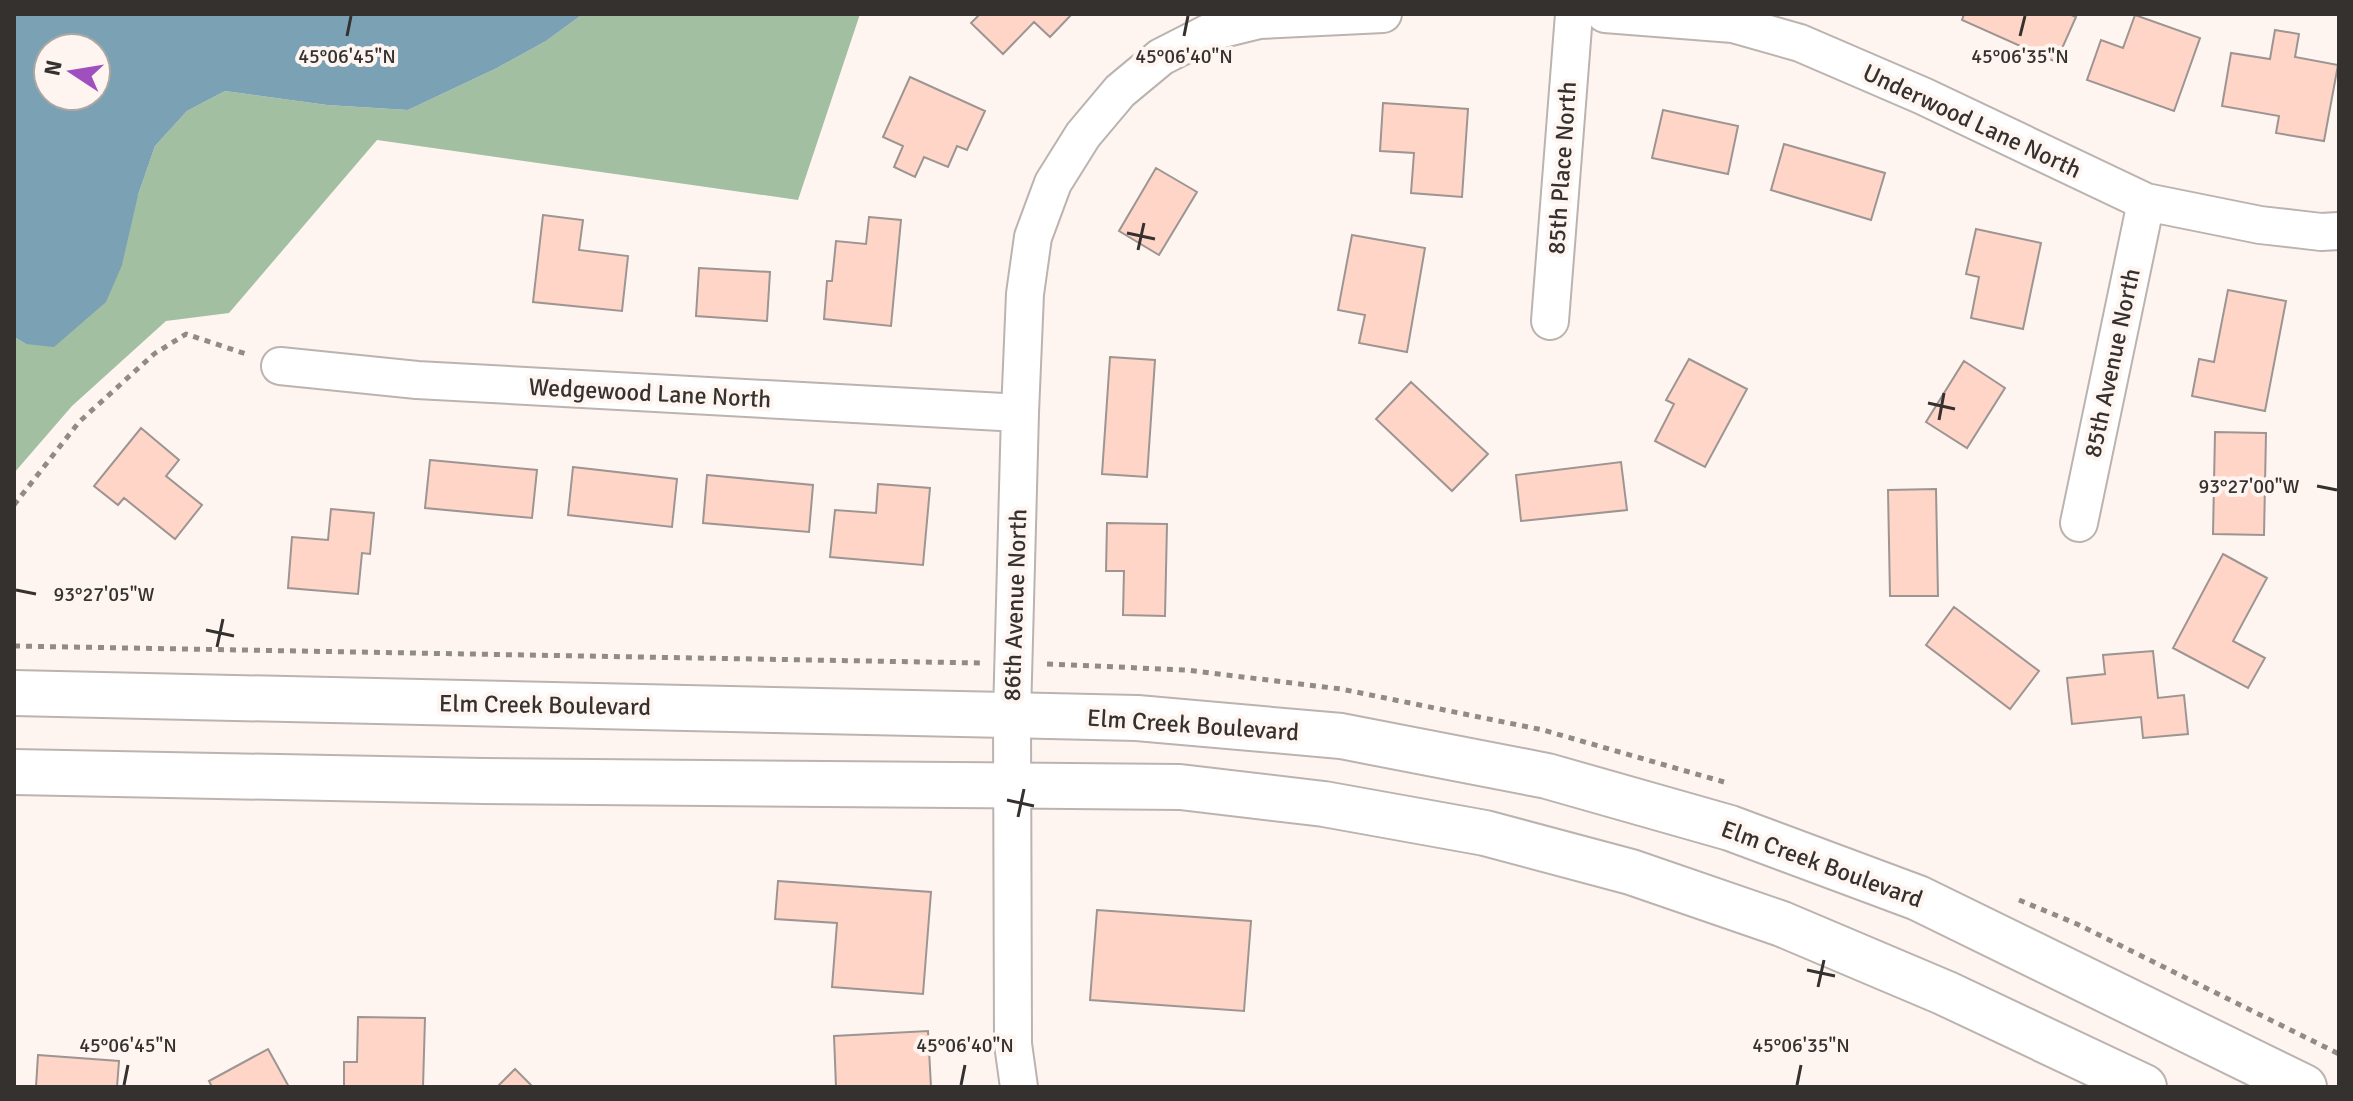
<svg xmlns="http://www.w3.org/2000/svg" width="2353" height="1101" viewBox="0 0 2353 1101" font-family="Signika,sans-serif">
<style>
.forest{fill:#a2bfa2}
.water{fill:#7ba1b4;fill-rule:evenodd}
.building{fill:#ffd5c8;stroke:#9d9592;stroke-width:2}
.lines{fill:none;stroke-linecap:round;stroke-linejoin:round}
.minor-casing{stroke:#bbb3af;stroke-width:40}
.major-casing{stroke:#bbb3af;stroke-width:48}
.path{stroke:#918b88;stroke-width:5;stroke-dasharray:6 6;stroke-linecap:butt}
.minor{stroke:#fff;stroke-width:36}
.major{stroke:#fff;stroke-width:44}
.ticks{fill:none;stroke:#34312f;stroke-width:3}
.labels{text-anchor:middle;dominant-baseline:central;stroke-width:8;stroke-linejoin:round;paint-order:stroke}
.street-label{font-size:24px;fill:#34312f;stroke:#fef5f1}
.ticks-label{font-size:20px;text-anchor:middle;fill:#34312f;stroke:#fef5f1;stroke-width:8;stroke-linejoin:round;paint-order:stroke}
</style>
<rect width="100%" height="100%" fill="#fef5f1"/>
<path class="forest" d="M 583,14 L 860,14 L 798,200 L 377,140 L 229,313 L 166,321 L 72,406 L 14,473 L 14,337 L 26,344 L 138,195 L 155,146 L 187,111 L 225,91 L 327,105 L 408,110 L 497,68 L 546,41 Z"/>
<path class="water" d="M 14,14 L 583,14 L 546,41 L 497,68 L 408,110 L 327,105 L 225,91 L 187,111 L 155,146 L 138,195 L 122,265 L 106,302 L 54,347 L 26,344 L 14,337 ZM 48,48 L 96,48 L 96,96 L 48,96 Z"/>
<path class="building" d="M 980,14 L 1072,14 L 1050,37 L 1034,22 L 1003,54 L 971,23 Z
M 1964,14 L 2069,14 L 2076,17 L 2056,62 L 1962,20 Z
M 2135,15 L 2200,38 L 2174,111 L 2087,80 L 2101,40 L 2123,48 Z
M 2275,30 L 2299,34 L 2295,57 L 2338,65 L 2324,141 L 2276,133 L 2279,116 L 2222,106 L 2231,53 L 2270,59 Z
M 910,77 L 985,111 L 967,150 L 957,146 L 948,167 L 924,157 L 915,177 L 894,167 L 903,146 L 883,137 Z
M 1383,103 L 1468,109 L 1462,197 L 1411,193 L 1414,153 L 1380,151 Z
M 1663,110 L 1738,126 L 1728,174 L 1652,158 Z
M 1784,144 L 1885,173 L 1871,220 L 1771,190 Z
M 1156,168 L 1197,192 L 1159,255 L 1119,231 Z
M 543,215 L 583,220 L 579,250 L 628,256 L 622,311 L 533,302 Z
M 869,217 L 901,220 L 891,326 L 824,319 L 827,281 L 832,281 L 836,241 L 866,244 Z
M 1976,229 L 2041,243 L 2023,329 L 1971,318 L 1979,277 L 1966,274 Z
M 1352,235 L 1425,248 L 1407,352 L 1359,343 L 1365,315 L 1338,310 Z
M 699,268 L 770,272 L 767,321 L 696,316 Z
M 2228,290 L 2286,301 L 2265,411 L 2192,396 L 2199,359 L 2214,362 Z
M 1110,357 L 1155,360 L 1147,477 L 1102,474 Z
M 1689,359 L 1747,389 L 1705,467 L 1655,441 L 1674,404 L 1666,400 Z
M 1964,361 L 2005,388 L 1967,448 L 1926,422 Z
M 1411,382 L 1488,454 L 1452,491 L 1376,419 Z
M 141,428 L 179,460 L 166,476 L 202,505 L 175,539 L 124,498 L 118,505 L 94,486 Z
M 2215,432 L 2266,433 L 2264,535 L 2213,534 Z
M 430,460 L 537,470 L 532,518 L 425,508 Z
M 1621,462 L 1627,510 L 1521,521 L 1516,475 Z
M 573,467 L 677,479 L 672,527 L 568,515 Z
M 707,475 L 813,485 L 809,532 L 703,523 Z
M 878,484 L 930,488 L 923,565 L 830,557 L 835,510 L 876,513 Z
M 1936,489 L 1938,596 L 1890,596 L 1888,490 Z
M 331,509 L 374,513 L 370,554 L 362,553 L 358,594 L 288,588 L 292,537 L 328,540 Z
M 1107,523 L 1167,524 L 1165,616 L 1123,615 L 1124,571 L 1106,571 Z
M 2223,554 L 2267,578 L 2233,641 L 2265,658 L 2248,688 L 2173,648 Z
M 1954,607 L 2039,671 L 2010,709 L 1926,645 Z
M 2153,651 L 2158,698 L 2184,695 L 2188,734 L 2143,738 L 2141,717 L 2072,724 L 2067,678 L 2105,674 L 2103,655 Z
M 778,881 L 931,892 L 923,994 L 832,987 L 837,923 L 775,919 Z
M 1097,910 L 1251,921 L 1244,1011 L 1090,1000 Z
M 358,1017 L 425,1018 L 423,1087 L 344,1087 L 344,1062 L 357,1062 Z
M 928,1031 L 931,1087 L 836,1087 L 834,1036 Z
M 268,1049 L 289,1087 L 212,1087 L 209,1081 Z
M 38,1055 L 119,1061 L 117,1087 L 36,1087 Z
M 515,1069 L 533,1087 L 497,1087 Z"/>
<g class="lines">
<defs>
<path id="minor" d="M 1605,14 L 1733,24 L 1800,43 L 1923,96 L 2146,202 L 2260,225 L 2321,232 L 2339,231
M 1550,321 L 1574,14
M 280,366 L 417,380 L 1020,413
M 2079,523 L 2146,202
M 1019,1087 L 1013,1044 L 1012,715 L 1020,413 L 1025,294 L 1033,237 L 1053,183 L 1083,135 L 1120,91 L 1161,57 L 1210,32 L 1259,20 L 1383,14"/>
<path id="major" d="M 14,693 L 1137,718 L 1341,736 L 1547,776 L 1730,828 L 1918,898 L 2304,1087
M 14,772 L 484,781 L 1180,787 L 1324,804 L 1485,833 L 1631,872 L 1782,924 L 1945,993 L 2144,1087"/>
</defs>
<use href="#minor" class="minor-casing"/>
<use href="#major" class="major-casing"/>
<path class="path" d="M 14,505 L 79,422 L 154,354 L 186,334 L 249,355
M 14,646 L 981,663
M 1047,664 L 1186,670 L 1341,689 L 1543,730 L 1724,782
M 2019,900 L 2077,924 L 2339,1054"/>
<use href="#minor" class="minor"/>
<use href="#major" class="major"/>
</g>
<path class="ticks" d="M 347,36 L 351,16M 1184,36 L 1188,16M 2020,36 L 2025,16M 1127,233 L 1155,239M 1138,250 L 1144,223M 1928,403 L 1955,409M 1939,420 L 1944,393M 2317,486 L 2337,490M 16,590 L 36,594M 206,630 L 234,636M 217,647 L 223,619M 1007,800 L 1034,806M 1018,817 L 1024,789M 1807,970 L 1835,976M 1818,987 L 1824,960M 124,1085 L 128,1065M 961,1085 L 965,1065M 1797,1085 L 1801,1065"/>
<g class="labels">
<g class="street-label">
<text transform="translate(1972 121) rotate(25)">Underwood Lane North</text>
<text transform="translate(1562 168) rotate(-86)">85th Place North</text>
<text transform="translate(2112 363) rotate(-78)">85th Avenue North</text>
<text transform="translate(650 393) rotate(3)">Wedgewood Lane North</text>
<text transform="translate(1015 605) rotate(-88)">86th Avenue North</text>
<text transform="translate(545 705) rotate(1)">Elm Creek Boulevard</text>
<text transform="translate(1193 725) rotate(4)">Elm Creek Boulevard</text>
<text transform="translate(1822 864) rotate(20)">Elm Creek Boulevard</text>
</g>
</g>
<g class="ticks-label">
<text x="347" y="63">45°06'45"N</text>
<text x="1184" y="63">45°06'40"N</text>
<text x="2020" y="63">45°06'35"N</text>
<text x="2249" y="493">93°27'00"W</text>
<text x="104" y="601">93°27'05"W</text>
<text x="128" y="1052">45°06'45"N</text>
<text x="965" y="1052">45°06'40"N</text>
<text x="1801" y="1052">45°06'35"N</text>
</g>
<rect width="2353" height="1101" fill="none" stroke="#34312f" stroke-width="32"/>
<g transform="translate(72 72) rotate(282)"><circle r="38" fill="#fef5f1" stroke="#ada7a3" stroke-width="2"/>
<path d="M0-6L14 30L0 20L-14 30Z" fill="#a04fbe"/>
<text y="-12" font-size="22" font-weight="bold" text-anchor="middle" fill="#34312f">N</text>
</g>
</svg>
